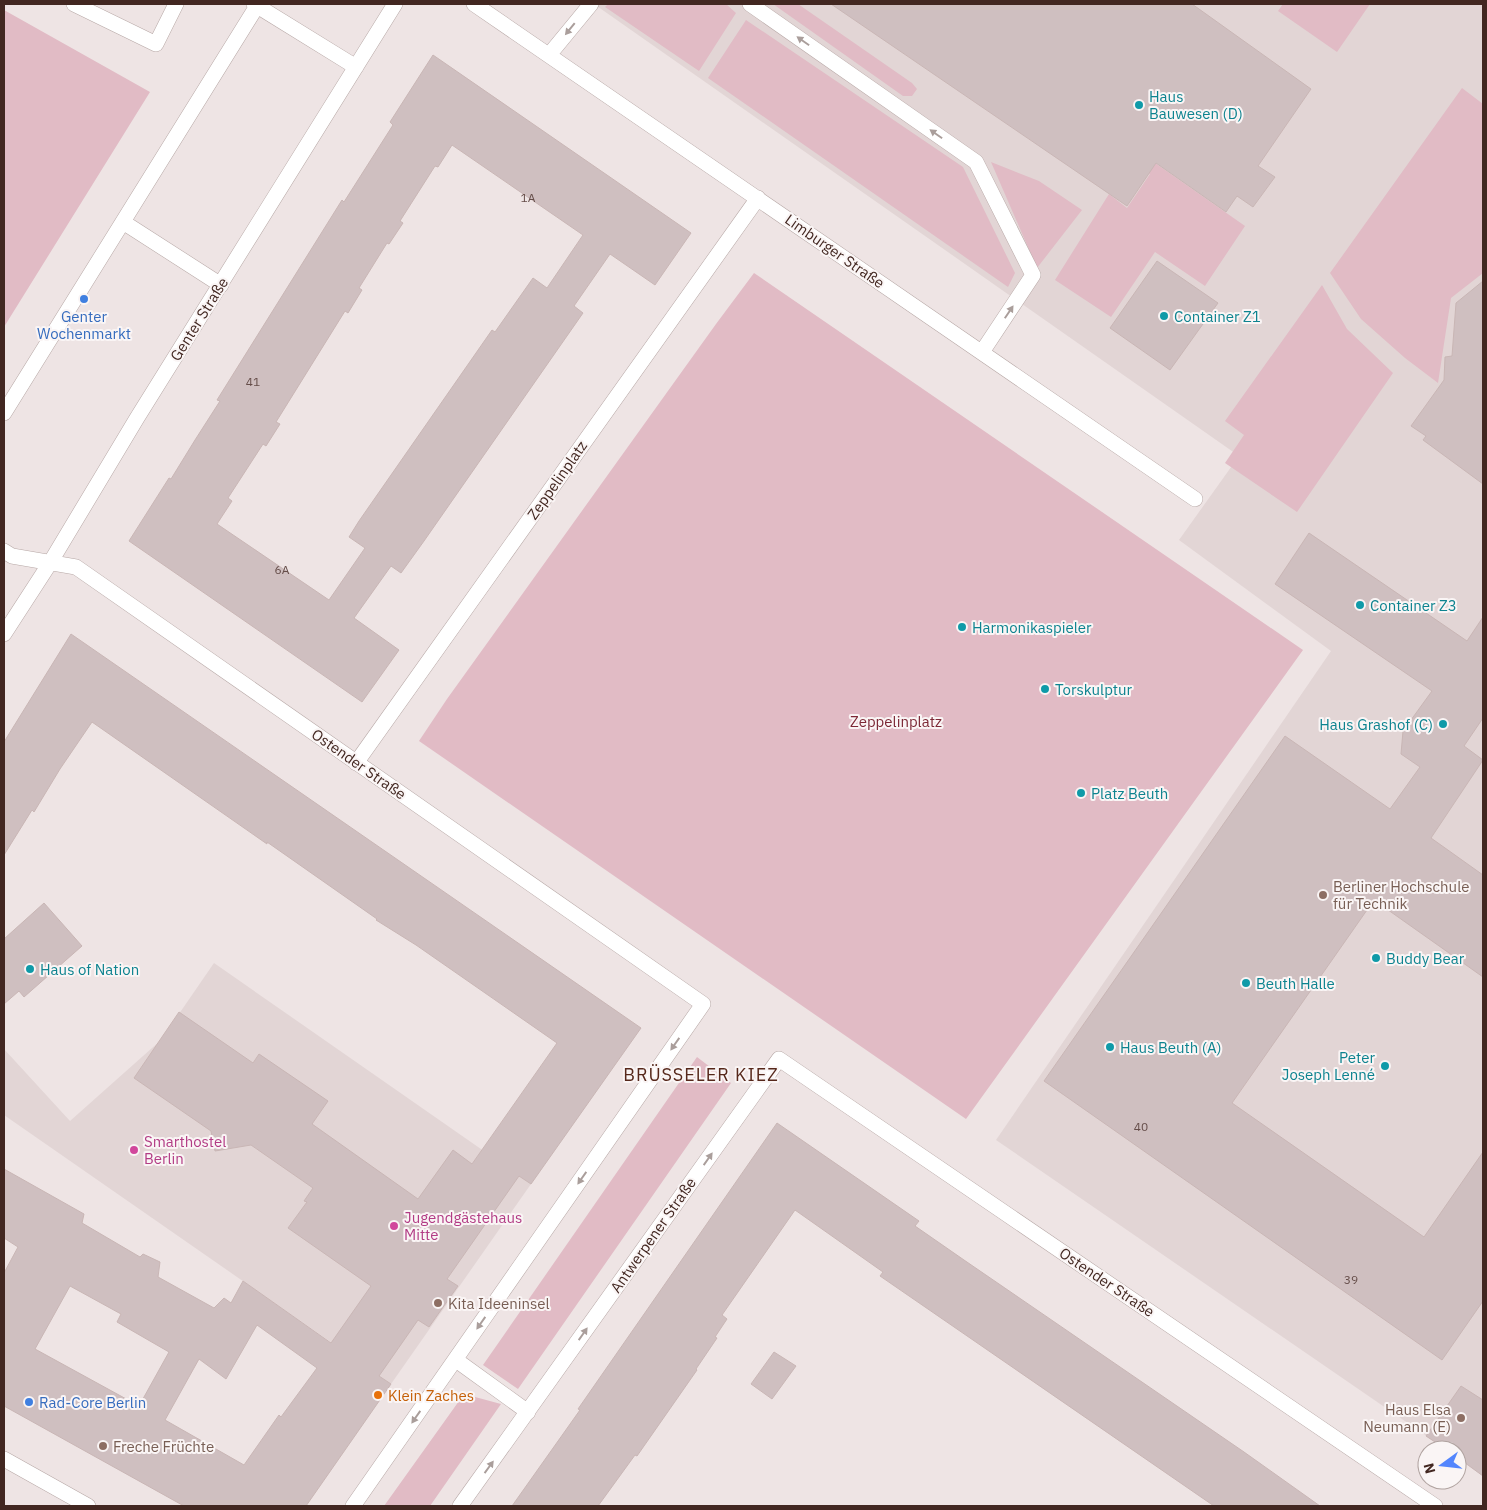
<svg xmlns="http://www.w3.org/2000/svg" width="1487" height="1510" viewBox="0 0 1487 1510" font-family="'IBM Plex Sans',sans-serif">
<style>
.built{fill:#e2d5d5}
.green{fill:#e1bbc5}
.building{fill:#cfbfc0;stroke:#c9b6b5;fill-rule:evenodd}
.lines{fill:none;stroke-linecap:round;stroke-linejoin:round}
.minor-casing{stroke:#b7a8a6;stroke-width:16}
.minor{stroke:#fff;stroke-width:15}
.oneway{fill:#aa9e9b}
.culture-dot{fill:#0f9aa8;stroke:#faf5f5;stroke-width:2}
.shop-dot{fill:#3f7fe0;stroke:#faf5f5;stroke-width:2}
.education-dot{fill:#8d6e63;stroke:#faf5f5;stroke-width:2}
.hotel-dot{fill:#d1479c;stroke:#faf5f5;stroke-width:2}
.food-dot{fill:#e8710a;stroke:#faf5f5;stroke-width:2}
.labels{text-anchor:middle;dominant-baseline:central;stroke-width:4;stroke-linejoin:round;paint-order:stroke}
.number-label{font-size:12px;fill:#654d49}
.culture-label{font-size:15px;fill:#0d838f;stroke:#faf5f5;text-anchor:start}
.street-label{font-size:15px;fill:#422721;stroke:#faf5f5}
.shop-label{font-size:15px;fill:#366cbe;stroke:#faf5f5}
.park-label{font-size:15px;fill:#7c2835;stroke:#faf5f5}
.education-label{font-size:15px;fill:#785e54;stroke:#faf5f5;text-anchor:start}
.hotel-label{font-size:15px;fill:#b23c85;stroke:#faf5f5;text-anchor:start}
.food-label{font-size:15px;fill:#c56008;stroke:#faf5f5;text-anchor:start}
.quarter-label{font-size:18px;letter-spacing:1px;fill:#56281b;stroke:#faf5f5}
</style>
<rect width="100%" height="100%" fill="#eee4e4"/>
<path class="built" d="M 594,4 L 1483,4 L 1483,1476 L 1457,1457 L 1457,1450 L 1447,1450 L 996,1140 L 1331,651 L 1179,540 L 1239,456 Z
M 214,963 L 531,1184 L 391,1384 L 4,1115 L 4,1049 L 70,1121 L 161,1040 Z"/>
<path class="green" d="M 608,4 L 726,4 L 736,13 L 699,71 L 605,7 Z
M 773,4 L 798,4 L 912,83 L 917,89 L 912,96 L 903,96 Z
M 1283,4 L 1370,4 L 1337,52 L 1278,11 Z
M 4,10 L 150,92 L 4,327 Z
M 746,20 L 963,167 L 1015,273 L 1008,287 L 708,78 Z
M 1462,88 L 1483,104 L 1483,273 L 1451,298 L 1438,383 L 1405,358 L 1361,319 L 1330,273 Z
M 1138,151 L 1245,226 L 1205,286 L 1155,252 L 1111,317 L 1055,280 L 1109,194 L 1127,208 L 1150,174 L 1132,162 Z
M 991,162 L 1039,181 L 1082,210 L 1037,268 Z
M 754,273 L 1303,650 L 966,1119 L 419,741 L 447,699 L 716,324 Z
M 1322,285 L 1347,329 L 1393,373 L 1297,512 L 1225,463 L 1244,435 L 1225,421 Z
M 697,1057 L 731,1083 L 518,1389 L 483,1365 Z
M 464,1394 L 501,1404 L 430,1506 L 384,1506 Z"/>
<path class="building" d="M 831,4 L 1192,4 L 1311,89 L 1258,166 L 1275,177 L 1253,207 L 1237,196 L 1226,212 L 1156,163 L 1127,206 Z
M 433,55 L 691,233 L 655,285 L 610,254 L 574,306 L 583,313 L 424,541 L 401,573 L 391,566 L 354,618 L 399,650 L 362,702 L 129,541 L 169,478 L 171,479 L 195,440 L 220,401 L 217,400 L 342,200 L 344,202 L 393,125 L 390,122 ZM 452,145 L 583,235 L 547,288 L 533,278 L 495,332 L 492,330 L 359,521 L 349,537 L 365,548 L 329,600 L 217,524 L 232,501 L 228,498 L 263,444 L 266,446 L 280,424 L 276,422 L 345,311 L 348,313 L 362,290 L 359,288 L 387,243 L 389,244 L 403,223 L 400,221 L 435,166 L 438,167 Z
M 1157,261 L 1218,303 L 1170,370 L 1110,328 Z
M 1483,281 L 1483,484 L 1423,440 L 1426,436 L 1411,426 L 1444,380 L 1445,357 L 1452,356 L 1456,303 Z
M 1309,533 L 1467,641 L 1483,617 L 1483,718 L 1464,746 L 1483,760 L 1431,838 L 1483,875 L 1483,977 L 1374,900 L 1232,1103 L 1424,1237 L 1483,1152 L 1483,1301 L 1442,1360 L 1044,1081 L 1285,736 L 1390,809 L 1420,767 L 1401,754 L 1403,731 L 1432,691 L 1275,584 Z
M 71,634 L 641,1028 L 531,1184 L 519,1176 L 447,1279 L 458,1286 L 429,1327 L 418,1320 L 379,1376 L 391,1384 L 306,1506 L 184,1506 L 4,1406 L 4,1273 L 18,1247 L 4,1238 L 4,1169 L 84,1214 L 82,1223 L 140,1257 L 143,1254 L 160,1262 L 158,1277 L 214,1308 L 224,1298 L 231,1303 L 243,1281 L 331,1343 L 371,1286 L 288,1228 L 307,1202 L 304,1201 L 313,1188 L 251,1145 L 215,1151 L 211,1131 L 134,1078 L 179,1012 L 253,1063 L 259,1054 L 328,1101 L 312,1124 L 418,1199 L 453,1150 L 472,1164 L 557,1043 L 416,945 L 376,920 L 377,919 L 267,842 L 267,844 L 92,722 L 60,769 L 34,812 L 32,810 L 4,855 L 4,742 ZM 70,1286 L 121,1314 L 117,1322 L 169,1352 L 139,1406 L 35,1349 ZM 257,1325 L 317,1368 L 281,1417 L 279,1415 L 244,1465 L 165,1420 L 199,1359 L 226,1379 Z
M 44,903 L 82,946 L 24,997 L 19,991 L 4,1004 L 4,939 Z
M 777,1123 L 919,1221 L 915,1226 L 964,1260 L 1244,1452 L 1320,1506 L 1214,1506 L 880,1276 L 883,1272 L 795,1210 L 722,1315 L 727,1319 L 715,1337 L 717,1338 L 696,1369 L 697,1370 L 637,1456 L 635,1455 L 598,1506 L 512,1506 L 580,1410 L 578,1409 Z
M 774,1352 L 796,1366 L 772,1399 L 751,1384 Z
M 1461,1386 L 1483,1400 L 1483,1476 L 1457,1457 L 1457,1450 L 1447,1450 L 1426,1436 Z"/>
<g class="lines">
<defs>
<path id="minor" d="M 74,4 L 156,44 L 176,4
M 254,4 L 356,67
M 474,4 L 1195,499
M 750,4 L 976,162 L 1033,275 L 982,352
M 549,55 L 591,4
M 123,222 L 221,285
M 4,413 L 257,6
M 4,551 L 12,556 L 76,567 L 703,1004 L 353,1506
M 4,634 L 50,563 L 137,418 L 395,4
M 356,763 L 758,198
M 456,1360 L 528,1412
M 4,1459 L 88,1506
M 460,1506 L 779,1059 L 1435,1506"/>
</defs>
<use href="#minor" class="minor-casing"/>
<use href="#minor" class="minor"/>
</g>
<defs><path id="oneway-solid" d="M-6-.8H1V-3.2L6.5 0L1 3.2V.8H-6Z" transform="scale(1.25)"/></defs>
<g class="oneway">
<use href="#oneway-solid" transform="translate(570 29) rotate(129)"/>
<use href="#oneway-solid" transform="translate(803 41) rotate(-145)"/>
<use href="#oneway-solid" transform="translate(936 134) rotate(-145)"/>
<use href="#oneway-solid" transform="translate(1009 312) rotate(-56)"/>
<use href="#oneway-solid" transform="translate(675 1044) rotate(125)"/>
<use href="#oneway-solid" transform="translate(708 1159) rotate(-55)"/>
<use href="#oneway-solid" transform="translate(582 1178) rotate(125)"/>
<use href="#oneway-solid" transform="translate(481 1323) rotate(125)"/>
<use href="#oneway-solid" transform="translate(583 1334) rotate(-55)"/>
<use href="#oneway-solid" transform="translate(416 1417) rotate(125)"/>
<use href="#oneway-solid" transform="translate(489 1467) rotate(-54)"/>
</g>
<g class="culture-dot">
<circle cx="1139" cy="105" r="5"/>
<circle cx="1164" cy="316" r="5"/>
<circle cx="1360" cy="605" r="5"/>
<circle cx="962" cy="627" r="5"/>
<circle cx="1045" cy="689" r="5"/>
<circle cx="1443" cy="724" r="5"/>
<circle cx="1081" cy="793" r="5"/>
<circle cx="1376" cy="958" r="5"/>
<circle cx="30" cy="969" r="5"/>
<circle cx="1246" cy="983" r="5"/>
<circle cx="1110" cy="1047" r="5"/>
<circle cx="1385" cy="1066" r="5"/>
</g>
<g class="shop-dot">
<circle cx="84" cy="299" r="5"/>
<circle cx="29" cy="1402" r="5"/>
</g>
<g class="education-dot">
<circle cx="1323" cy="895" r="5"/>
<circle cx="438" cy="1303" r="5"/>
<circle cx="1461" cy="1418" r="5"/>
<circle cx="103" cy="1446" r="5"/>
</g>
<g class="hotel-dot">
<circle cx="134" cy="1150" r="5"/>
<circle cx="394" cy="1226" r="5"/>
</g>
<circle class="food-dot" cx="378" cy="1395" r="5"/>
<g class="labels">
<g class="number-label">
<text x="528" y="197">1A</text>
<text x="253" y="381">41</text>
<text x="282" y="569">6A</text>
<text x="1141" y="1126">40</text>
<text x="1351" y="1279">39</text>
</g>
<g class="culture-label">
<text x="1149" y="96">Haus<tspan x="1149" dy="17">Bauwesen (D)</tspan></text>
<text x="1174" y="316">Container Z1</text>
<text x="1370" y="605">Container Z3</text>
<text x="972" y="627">Harmonikaspieler</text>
<text x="1055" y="689">Torskulptur</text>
<text x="1433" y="724" text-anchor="end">Haus Grashof (C)</text>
<text x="1091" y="793">Platz Beuth</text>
<text x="1386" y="958">Buddy Bear</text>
<text x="40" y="969">Haus of Nation</text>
<text x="1256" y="983">Beuth Halle</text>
<text x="1120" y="1047">Haus Beuth (A)</text>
<text x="1375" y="1057" text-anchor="end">Peter<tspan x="1375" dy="17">Joseph Lenné</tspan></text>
</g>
<g class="street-label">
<text transform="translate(835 251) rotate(35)">Limburger Straße</text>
<text transform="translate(199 319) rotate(-58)">Genter Straße</text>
<text transform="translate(557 480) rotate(-55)">Zeppelinplatz</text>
<text transform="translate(359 764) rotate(35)">Ostender Straße</text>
<text transform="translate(653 1235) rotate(-55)">Antwerpener Straße</text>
<text transform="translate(1107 1282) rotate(34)">Ostender Straße</text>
</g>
<g class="shop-label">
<text x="84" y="316">Genter<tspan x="84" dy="17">Wochenmarkt</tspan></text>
<text x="39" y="1402" text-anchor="start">Rad-Core Berlin</text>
</g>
<g class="park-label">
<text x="896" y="721">Zeppelinplatz</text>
</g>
<g class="education-label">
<text x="1333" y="886">Berliner Hochschule<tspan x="1333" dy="17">für Technik</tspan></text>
<text x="448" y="1303">Kita Ideeninsel</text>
<text x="1451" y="1409" text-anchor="end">Haus Elsa<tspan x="1451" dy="17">Neumann (E)</tspan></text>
<text x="113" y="1446">Freche Früchte</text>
</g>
<g class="hotel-label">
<text x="144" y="1141">Smarthostel<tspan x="144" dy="17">Berlin</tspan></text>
<text x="404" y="1217">Jugendgästehaus<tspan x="404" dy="17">Mitte</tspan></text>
</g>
<g class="food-label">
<text x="388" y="1395">Klein Zaches</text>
</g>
<g class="quarter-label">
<text x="701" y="1074">BRÜSSELER KIEZ</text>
</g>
</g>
<rect width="1487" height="1510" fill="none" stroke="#422721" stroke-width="10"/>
<g transform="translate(1442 1465) rotate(255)"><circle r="24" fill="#faf5f5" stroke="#b0a3a0"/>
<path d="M0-4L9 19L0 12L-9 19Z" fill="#5385fd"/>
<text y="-8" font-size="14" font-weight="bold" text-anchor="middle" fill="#422721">N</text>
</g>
</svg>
